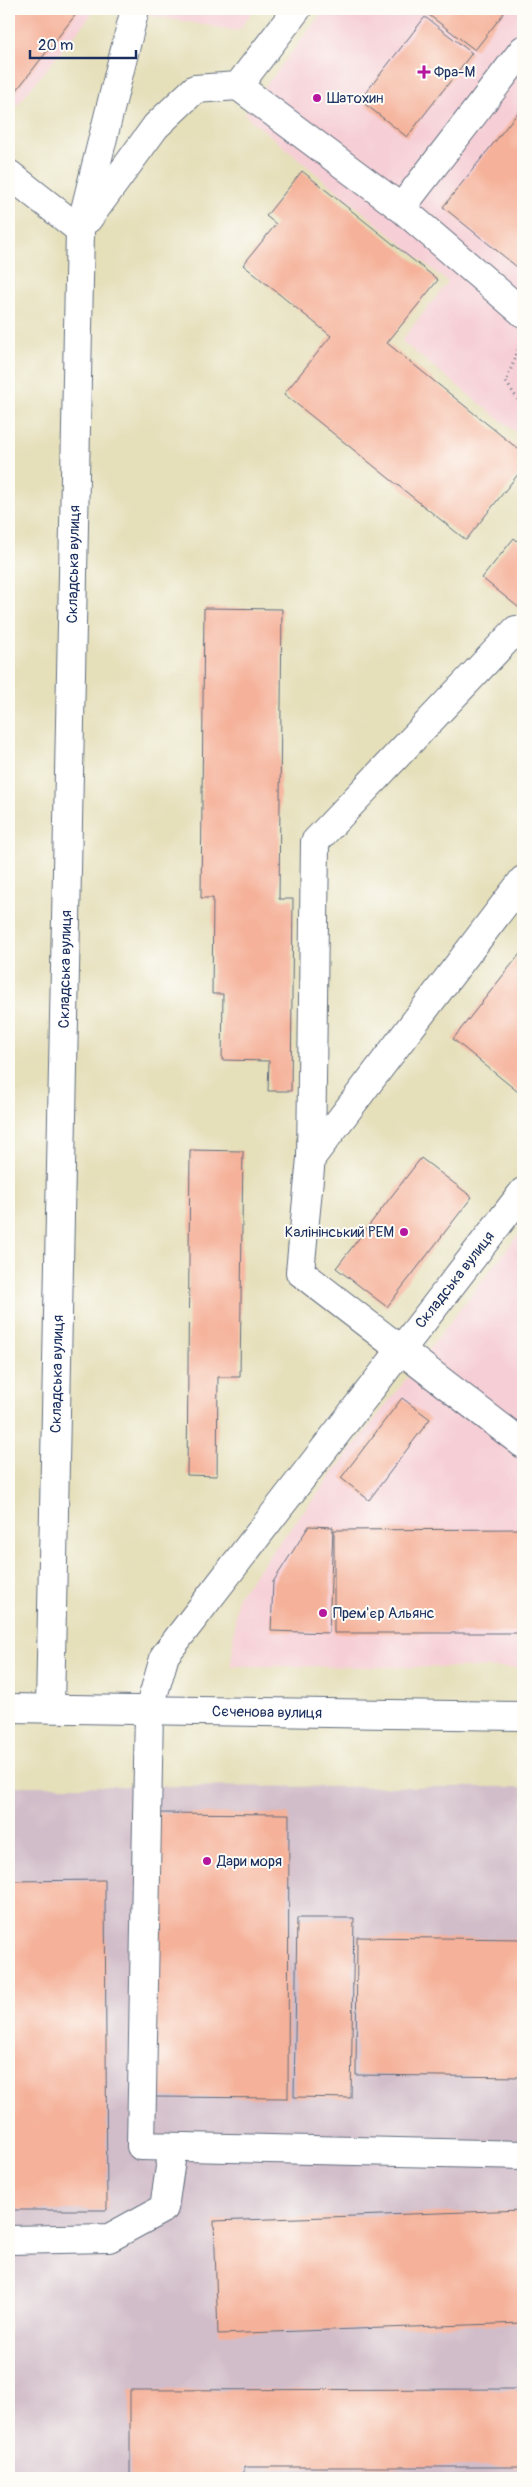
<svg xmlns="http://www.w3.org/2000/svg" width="532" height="2487" viewBox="0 0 532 2487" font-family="Pangolin,sans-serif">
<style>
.built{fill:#f6cfd6}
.industrial{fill:#d1bdc9}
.building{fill:#f5b199}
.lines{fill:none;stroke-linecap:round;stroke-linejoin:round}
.minor-casing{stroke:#626d7e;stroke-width:30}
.path{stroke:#626d7e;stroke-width:3;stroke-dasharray:1 4;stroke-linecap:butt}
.minor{stroke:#fff;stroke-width:28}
.poi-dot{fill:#b5179e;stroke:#fdfcf7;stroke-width:2}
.labels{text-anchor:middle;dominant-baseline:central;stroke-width:4;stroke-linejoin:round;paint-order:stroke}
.poi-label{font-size:15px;fill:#1b2f5e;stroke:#fdfcf7;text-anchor:start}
.street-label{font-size:15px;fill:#1b2f5e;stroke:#fdfcf7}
</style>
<rect width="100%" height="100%" fill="#fdfcf7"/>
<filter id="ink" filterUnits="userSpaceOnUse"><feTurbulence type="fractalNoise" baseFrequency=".02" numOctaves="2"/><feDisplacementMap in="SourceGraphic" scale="10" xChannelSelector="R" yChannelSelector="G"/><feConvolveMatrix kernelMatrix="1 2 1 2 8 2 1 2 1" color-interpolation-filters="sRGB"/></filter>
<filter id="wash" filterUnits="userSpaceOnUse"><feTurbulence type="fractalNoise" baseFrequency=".0096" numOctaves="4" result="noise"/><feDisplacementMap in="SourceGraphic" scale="20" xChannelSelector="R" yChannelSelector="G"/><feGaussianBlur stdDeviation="1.12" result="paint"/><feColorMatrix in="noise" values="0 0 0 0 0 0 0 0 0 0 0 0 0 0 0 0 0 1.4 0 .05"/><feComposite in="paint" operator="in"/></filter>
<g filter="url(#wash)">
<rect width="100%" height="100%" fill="#e5dfba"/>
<path class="built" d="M 9,9 L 96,9 L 9,115 Z
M 114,9 L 255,9 L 238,31 Z
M 325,9 L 523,9 L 523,438 L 401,341 L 448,282 L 244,114 Z
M 523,1228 L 523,1668 L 231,1666 L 237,1597 Z"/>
<path class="industrial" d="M 9,240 L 14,240 L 9,579 Z
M 9,1786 L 523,1787 L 523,2478 L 9,2478 Z"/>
<g id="blocks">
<path class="building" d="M 9,9 L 80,9 L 9,100 Z
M 421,9 L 507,9 L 475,50 Z
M 425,17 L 472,53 L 407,137 L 360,100 Z
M 523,106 L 523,269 L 522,271 L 443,207 Z
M 302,171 L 438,280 L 387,343 L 523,453 L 523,468 L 466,540 L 284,394 L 331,336 L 243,265 L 276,224 L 266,216 Z
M 514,538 L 523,546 L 523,611 L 482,578 Z
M 204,608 L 282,609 L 279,899 L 293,899 L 291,1091 L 268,1091 L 269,1061 L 222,1060 L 223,994 L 212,994 L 213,898 L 201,898 Z
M 523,950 L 523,1096 L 453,1039 Z
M 190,1150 L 243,1151 L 240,1377 L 218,1377 L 217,1476 L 187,1475 Z
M 421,1158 L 472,1197 L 387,1307 L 336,1268 Z
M 402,1398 L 430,1419 L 369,1500 L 341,1478 Z
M 309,1526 L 333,1527 L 329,1633 L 271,1631 L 273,1582 Z
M 523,1529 L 523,1633 L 334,1633 L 334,1530 Z
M 155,1813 L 289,1814 L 288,2098 L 153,2097 Z
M 105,1880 L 107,2210 L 9,2210 L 9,1881 Z
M 297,1918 L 354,1918 L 351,2098 L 294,2097 Z
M 357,1937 L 523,1939 L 523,2077 L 356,2075 Z
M 523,2210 L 523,2323 L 218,2334 L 214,2221 Z
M 523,2389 L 523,2467 L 244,2467 L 244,2478 L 130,2478 L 130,2390 Z"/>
</g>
</g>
<g filter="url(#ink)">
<use href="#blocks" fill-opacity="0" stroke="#626d7e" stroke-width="1"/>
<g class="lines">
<defs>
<g id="minor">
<path d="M 238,86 L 401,208 L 523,313"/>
<path d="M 9,174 L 80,230"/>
<path d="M 401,208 L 523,50"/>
<path d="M 88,219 L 156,126 L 195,89 L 238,86 L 297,9"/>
<path d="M 523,636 L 516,630 L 315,842 L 311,1158 L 300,1272 L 523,1444"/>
<path d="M 311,1158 L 523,880"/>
<path d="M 523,1192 L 165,1655 L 149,1710 L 141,2146 L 523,2155"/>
<path id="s1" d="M 9,1708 L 523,1716"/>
<path id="s2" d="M 50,1708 L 80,230 L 135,9"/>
<path d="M 9,2240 L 109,2238 L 164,2208 L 173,2147"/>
</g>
</defs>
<use href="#minor" class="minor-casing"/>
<path class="path" d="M 520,345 L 506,382 L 523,407"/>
<use href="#minor" class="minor"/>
</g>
</g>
<g class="poi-dot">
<path d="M421.5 64.5h5v5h5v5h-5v5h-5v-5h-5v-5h5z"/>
<circle cx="317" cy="98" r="5"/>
<circle cx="404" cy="1232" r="5"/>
<circle cx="323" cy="1613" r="5"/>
<circle cx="207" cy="1861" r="5"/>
</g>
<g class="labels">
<g class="poi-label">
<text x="434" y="72">Фра-М</text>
<text x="327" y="98">Шатохин</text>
<text x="394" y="1232" text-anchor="end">Калінінський РЕМ</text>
<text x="333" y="1613">Прем'єр Альянс</text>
<text x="217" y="1861">Дари моря</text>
</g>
<g class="street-label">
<text stroke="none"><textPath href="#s2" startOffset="1144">Складська вулиця</textPath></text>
<text stroke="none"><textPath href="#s2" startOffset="739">Складська вулиця</textPath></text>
<text transform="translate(455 1280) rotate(-52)">Складська вулиця</text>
<text stroke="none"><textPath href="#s2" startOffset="334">Складська вулиця</textPath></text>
<text stroke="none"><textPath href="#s1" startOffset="258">Сєченова вулиця</textPath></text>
</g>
</g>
<rect width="532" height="2487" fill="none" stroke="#fdfcf7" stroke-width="30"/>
<path d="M30 50v8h106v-8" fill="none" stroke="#1b2f5e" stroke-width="2.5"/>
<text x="38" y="50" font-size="15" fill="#1b2f5e" stroke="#fdfcf7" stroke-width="4" paint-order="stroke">20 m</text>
</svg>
